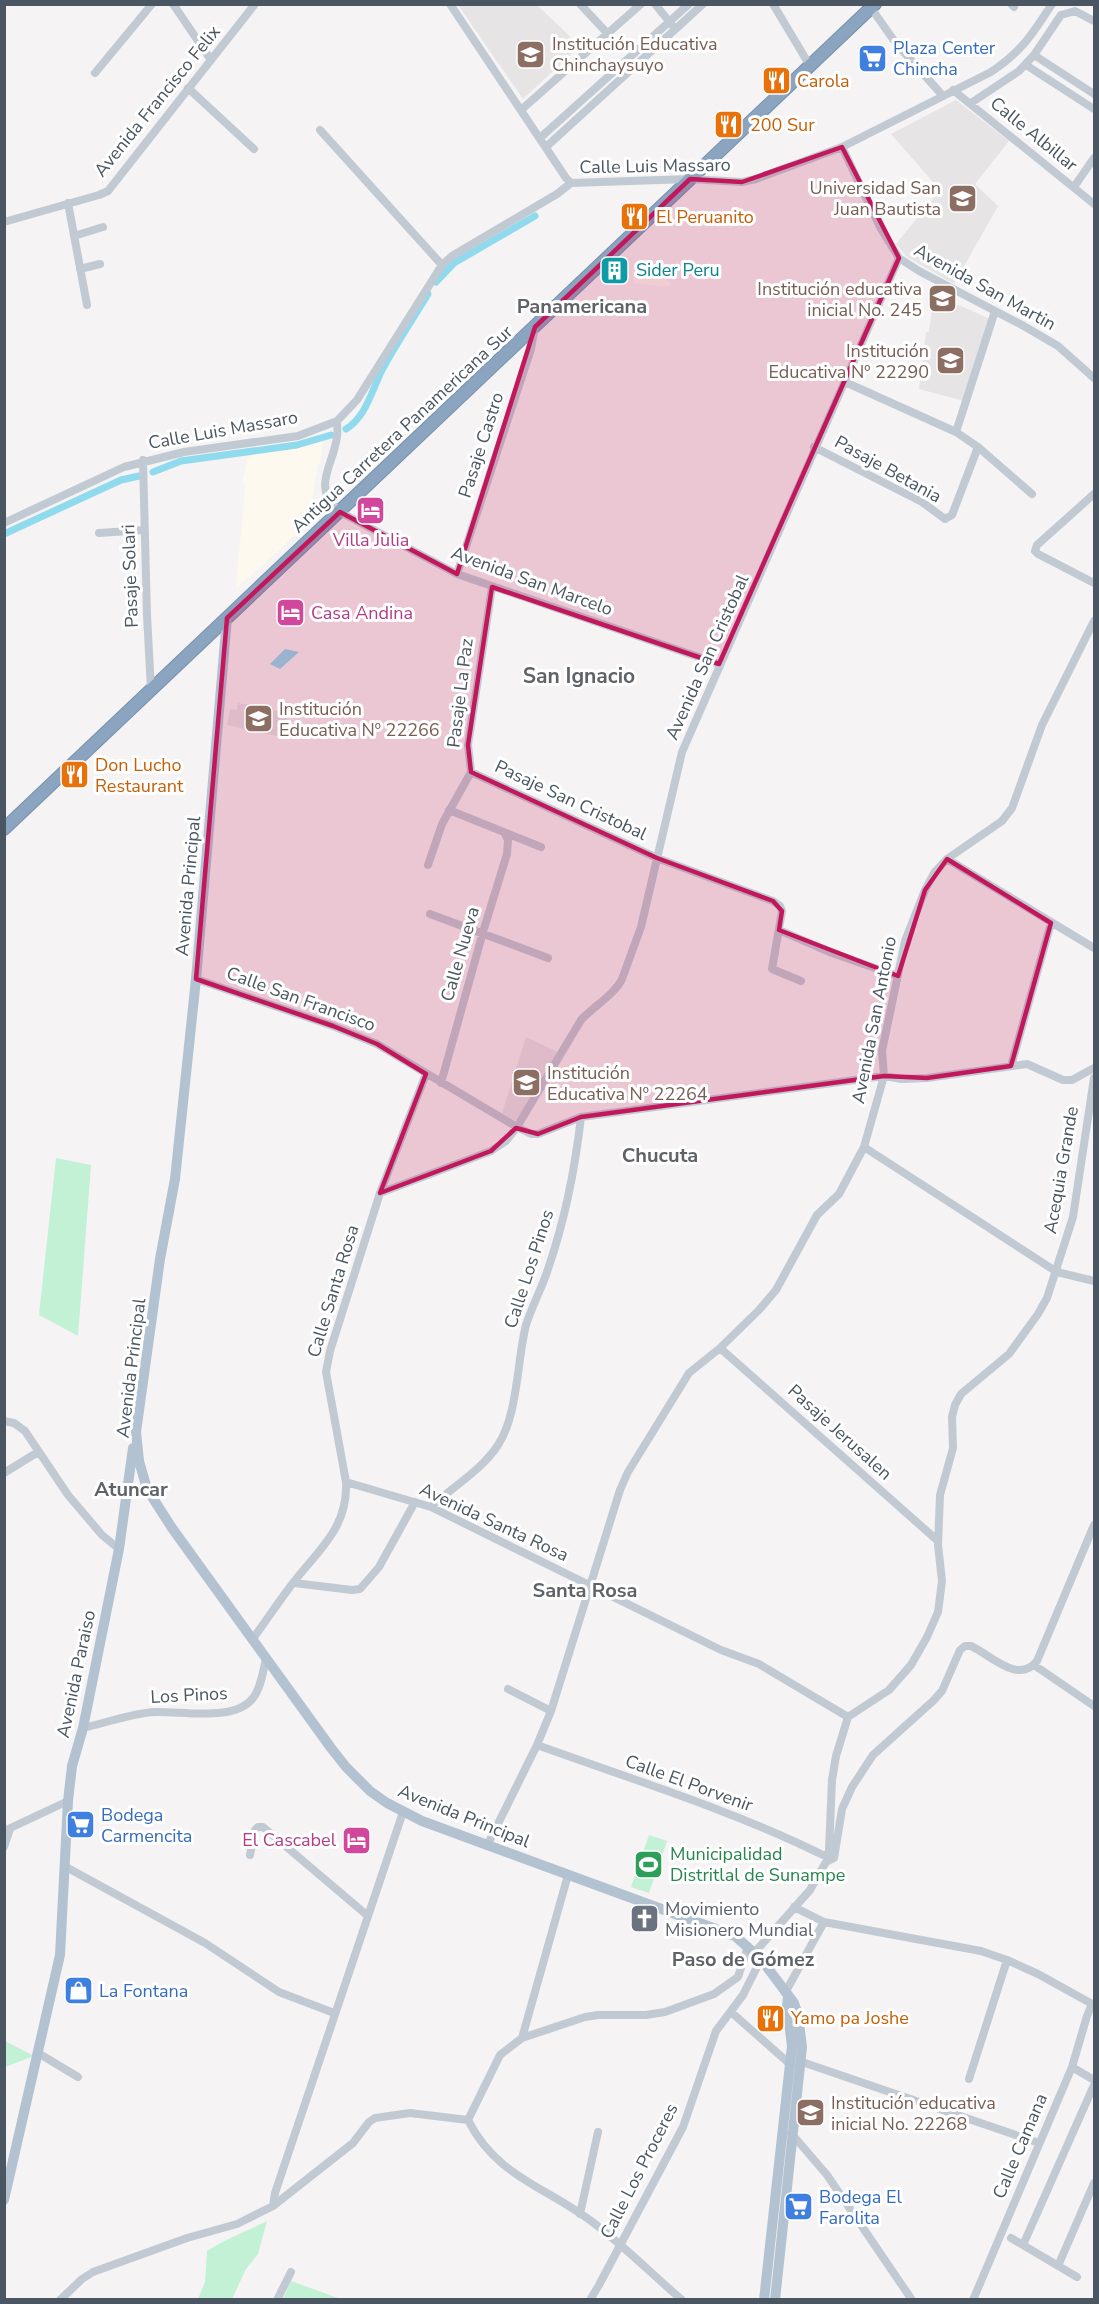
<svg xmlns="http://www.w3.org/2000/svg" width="1099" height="2304" viewBox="0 0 1099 2304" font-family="'Nunito Sans',sans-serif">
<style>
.commercial{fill:#fdf9ef}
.education{fill:#e6e4e5}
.green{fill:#c3f1d5}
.water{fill:#90daee}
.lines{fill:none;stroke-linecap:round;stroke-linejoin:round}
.canal{stroke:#90daee;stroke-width:7}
.highway-casing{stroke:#7690ad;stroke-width:14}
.minor{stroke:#c1cad2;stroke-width:8}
.major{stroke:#b3c2d1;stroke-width:10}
.highway{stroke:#8ba5c1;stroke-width:12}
.marked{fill:#c2185b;fill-opacity:0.2;stroke:#c2185b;stroke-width:4.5;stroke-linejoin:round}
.labels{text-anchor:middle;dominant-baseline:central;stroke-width:6;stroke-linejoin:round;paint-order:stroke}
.education-label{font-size:18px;fill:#785e54;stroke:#fff;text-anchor:start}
.shop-label{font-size:18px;fill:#366cbe;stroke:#fff;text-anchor:start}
.food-label{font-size:18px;fill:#c56008;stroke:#fff;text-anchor:start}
.street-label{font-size:18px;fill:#4a5661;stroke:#fff}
.culture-label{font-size:18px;fill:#0d838f;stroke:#fff;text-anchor:start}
.hotel-label{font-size:18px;fill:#b23c85;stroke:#fff}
.leisure-label{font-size:18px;fill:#27864d;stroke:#fff;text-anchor:start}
.worship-label{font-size:18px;fill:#5b616d;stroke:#fff;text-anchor:start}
.neighbourhood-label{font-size:20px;font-weight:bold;fill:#5f6368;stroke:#fff}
.quarter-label{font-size:21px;font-weight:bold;fill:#5f6368;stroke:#fff}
</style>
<rect width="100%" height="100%" fill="#f5f3f3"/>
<path class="commercial" d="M 644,259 L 670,283 L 669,287 L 634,283 L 632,270 L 638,273 L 642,271 Z
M 323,438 L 320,463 L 318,464 L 308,523 L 236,589 L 245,486 L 242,482 L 247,460 L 252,453 Z"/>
<path class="education" d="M 458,5 L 537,5 L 580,46 L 523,99 Z
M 956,100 L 1009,141 L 975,184 L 998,206 L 954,284 L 907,257 L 896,244 L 940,190 L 891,134 Z
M 931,298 L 961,306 L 990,319 L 964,401 L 919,389 L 926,332 L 929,332 L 933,302 L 930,301 Z
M 238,703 L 288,713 L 286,738 L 227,725 L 230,709 L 237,710 Z
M 526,1037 L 558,1052 L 518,1120 L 514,1120 L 502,1113 Z"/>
<path class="green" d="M 56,1158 L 91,1165 L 78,1336 L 39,1315 Z
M 649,1835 L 667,1841 L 649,1893 L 631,1887 Z
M 5,2041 L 34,2056 L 5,2067 Z
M 267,2221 L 258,2254 L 246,2269 L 232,2299 L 198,2299 L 205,2282 L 207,2251 C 226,2239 247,2231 267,2221 Z
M 291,2281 L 341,2299 L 283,2299 Z"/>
<path class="water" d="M 285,649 L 299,652 L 280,669 L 270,664 Z"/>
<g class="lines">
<path class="canal" d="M 436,282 L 454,263 L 535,216
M 346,429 C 366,417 372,390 382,370 C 396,344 413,319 428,294
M 153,472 L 181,461 L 297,445 L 331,435
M 4,534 L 121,480 L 139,476"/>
<defs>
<path id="highway" d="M 4,829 L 875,4"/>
</defs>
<use href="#highway" class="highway-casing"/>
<path class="minor" d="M 173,4 L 211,60
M 450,4 L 566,178 L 571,183
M 580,4 L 608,34
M 655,4 L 672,25
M 773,4 L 810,66
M 1011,4 L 1014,7
M 869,5 L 895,42 L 943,96
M 1034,55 L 1094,94
M 1026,65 L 1094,109
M 95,73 L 152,4
M 188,88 L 254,149
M 953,90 L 1094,204
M 971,103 L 1019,71 L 1034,55 L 1061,15 L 1075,11 L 1094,21
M 521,110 L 641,4
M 320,130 L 442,265
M 540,138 L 689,4
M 546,147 L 703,4
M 842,147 L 881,229 L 899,258 L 919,271 L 1022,325 L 1058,346 L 1094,378
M 1074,187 L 1094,158
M 68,203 L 87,305
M 4,222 L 99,195 L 108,191 L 255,4
M 74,236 L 103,227
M 80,269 L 100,264
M 845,382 L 956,432 L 978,447 L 1032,494
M 337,421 C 337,426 338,431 337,436 C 334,466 310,486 340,512 L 457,574 L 719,664
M 956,432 L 995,311
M 814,447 L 922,502 L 945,519 L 952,515 L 978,447
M 143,460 L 147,615 L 151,690
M 1094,494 L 1037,545 L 1035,551 L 1038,554 L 1094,583
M 4,523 L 124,467 L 184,452 L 298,436 L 337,421 L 357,400 L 442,265 L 452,256 L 557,194 L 571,183 L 690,179 L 742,182 L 756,179 L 842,147 L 991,72 C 1021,52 1032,35 1052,4
M 99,533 L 144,530
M 457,574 L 531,349 L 535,327
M 471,772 L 657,858 L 773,901 L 780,906 L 782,911 L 772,969 L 801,981
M 449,810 L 541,847
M 947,859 L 1094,948
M 428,865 L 442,824 L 471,772 L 468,745 L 492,587
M 430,914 L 548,958
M 779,930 L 832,953 L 898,976
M 196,979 L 333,1026 L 377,1044 L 517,1127 L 581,1020 C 593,1007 615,994 622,979 L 641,927 L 682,752 L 899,258
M 1011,1066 L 1051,923
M 441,1083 L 483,932 L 507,854 L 508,840 L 505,834
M 864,1147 L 1057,1272 L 1094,1281
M 380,1193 L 491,1151 L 506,1141 L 517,1127 L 531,1134 L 538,1134 L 581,1117 L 884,1076 L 902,1079 L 927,1078 L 1027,1064 L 1063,1080 L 1072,1080 L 1094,1068
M 720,1348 L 938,1541
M 4,1421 L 14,1423 L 25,1431 L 68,1495 L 102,1535 L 119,1549
M 4,1473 L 38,1452
M 346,1482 L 431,1507 L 721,1650 L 759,1664 L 848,1717
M 431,1507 C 452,1487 482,1470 498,1445 C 518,1415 517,1360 526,1325 C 532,1306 542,1288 548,1269 C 565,1220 575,1169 581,1117
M 294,1583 L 352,1590 L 360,1589 L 379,1567 L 415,1502
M 252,1640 C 266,1621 279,1601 293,1583 C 319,1549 348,1528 346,1482 L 326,1372 L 330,1351 L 380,1193 L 426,1074
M 1034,1665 L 1094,1706
M 508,1689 L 551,1711
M 83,1728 C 106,1723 132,1713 155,1712 C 182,1711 235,1722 253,1698 C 261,1688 263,1671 266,1659
M 537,1745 C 634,1780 735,1811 827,1857
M 4,1831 L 68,1801
M 487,1846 L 537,1745 L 551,1711 L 620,1490 L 628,1472 L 689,1373 L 720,1348 L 759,1310 L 776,1290 L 817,1215 L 839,1194 L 864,1147 L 884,1076 L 882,1051 L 905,941 L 925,890 L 934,873 L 947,859 L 1002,821 L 1012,808 L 1042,725 L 1094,621
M 4,1847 L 10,1829
M 250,1855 L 255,1830 L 258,1827 L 263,1827 L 368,1916
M 826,1862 L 834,1858 L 842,1809 L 852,1787 L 873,1755 L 933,1701 L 942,1691 L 960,1650 L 965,1646 L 971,1646 C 991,1655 1018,1685 1037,1661 L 1094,1525
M 66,1867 L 205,1943 L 279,1992 L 334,2013
M 794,1907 L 824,1922 L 981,1951 L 1007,1960 L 1038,1974 L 1094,2005
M 755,1952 L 810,1890 L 826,1862 L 829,1850 L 832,1780 L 836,1756 L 848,1717 L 889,1690 L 911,1665 L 927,1637 L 938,1612 L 942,1581 L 938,1545 L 940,1495 L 953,1448 L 952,1417 L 955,1405 L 961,1394 L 1009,1354 L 1038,1314 L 1047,1298 L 1073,1217 L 1094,1078
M 785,1993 L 824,1922
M 731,2012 L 791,2065
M 522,2038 L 568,1875
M 38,2053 L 78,2077
M 802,2062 L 1039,2143
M 1072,2067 L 1094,2080
M 969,2079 L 1007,1960
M 791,2133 L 827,2175 L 912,2300
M 273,2206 L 275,2193 L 403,1812
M 580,2214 L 598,2132
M 1011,2238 L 1077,2277
M 1023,2245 L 1094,2085
M 1058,2266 L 1094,2183
M 60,2300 L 82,2279 L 93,2272 L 187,2238 L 237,2224 L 273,2206 L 353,2143 L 369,2122 L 375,2118 L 410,2113 L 468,2120
M 277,2300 L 291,2272
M 590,2300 L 599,2285 L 683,2127 L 716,2031 L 743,1995 L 761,1959
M 682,2300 C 653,2275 625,2247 595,2224 C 548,2187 497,2178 468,2120 L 500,2055 L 522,2038 L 585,2017 L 598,2015 L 646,2015 L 665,2012 L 714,1994 L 738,1977 L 748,1946
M 973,2300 L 1072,2067 L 1087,2016 L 1092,2004"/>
<path class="major" d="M 227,618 L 196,979 L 175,1179 L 160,1259 L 136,1432 L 139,1461 L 147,1489 L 172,1528 L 331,1748 L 346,1767 L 370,1791 L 387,1803 L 422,1821 L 735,1936 L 761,1959 L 794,2003 L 798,2015 L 802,2047 L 775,2300
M 4,2200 L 60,1955 L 68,1801 L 72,1766 L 83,1728 L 119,1549 L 133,1448
M 764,2300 L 792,2046 L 787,2006 L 788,1997"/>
<use href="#highway" class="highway"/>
</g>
<path class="marked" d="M 842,147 L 899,258 L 719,664 L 492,587 L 468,745 L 471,772 L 657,858 L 773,901 L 782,911 L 779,930 L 898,976 L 925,890 L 947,859 L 1051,923 L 1011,1066 L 927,1078 L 884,1076 L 581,1117 L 538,1134 L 516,1128 L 491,1151 L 380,1193 L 426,1074 L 377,1044 L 333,1026 L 196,979 L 227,618 L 340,512 L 457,574 L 535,327 L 690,179 L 742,182 Z"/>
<defs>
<symbol id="school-square" viewBox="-11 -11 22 22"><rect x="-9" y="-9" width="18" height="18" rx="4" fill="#8d6e63" stroke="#fff"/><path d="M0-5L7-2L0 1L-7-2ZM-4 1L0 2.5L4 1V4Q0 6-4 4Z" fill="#fff"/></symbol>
<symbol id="supermarket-square" viewBox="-11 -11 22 22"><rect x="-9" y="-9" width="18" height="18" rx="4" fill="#3f7fe0" stroke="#fff"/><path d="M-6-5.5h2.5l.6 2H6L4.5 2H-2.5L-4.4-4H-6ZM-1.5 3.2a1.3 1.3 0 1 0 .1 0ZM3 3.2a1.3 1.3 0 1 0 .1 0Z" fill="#fff"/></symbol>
<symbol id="restaurant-square" viewBox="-11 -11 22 22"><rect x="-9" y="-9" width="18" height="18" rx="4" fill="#e8710a" stroke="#fff"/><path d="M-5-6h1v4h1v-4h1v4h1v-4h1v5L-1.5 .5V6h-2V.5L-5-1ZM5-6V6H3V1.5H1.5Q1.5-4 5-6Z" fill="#fff"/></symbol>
<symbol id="university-square" viewBox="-11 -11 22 22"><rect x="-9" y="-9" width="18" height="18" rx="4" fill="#8d6e63" stroke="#fff"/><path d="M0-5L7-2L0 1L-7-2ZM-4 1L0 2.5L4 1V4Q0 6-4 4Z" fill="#fff"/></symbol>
<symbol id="building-square" viewBox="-11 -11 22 22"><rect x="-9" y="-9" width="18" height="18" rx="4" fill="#0f9aa8" stroke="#fff"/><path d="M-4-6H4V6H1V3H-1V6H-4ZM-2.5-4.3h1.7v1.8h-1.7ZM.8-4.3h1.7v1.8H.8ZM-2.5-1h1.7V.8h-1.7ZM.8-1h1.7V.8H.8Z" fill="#fff"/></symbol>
<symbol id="hotel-square" viewBox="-11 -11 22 22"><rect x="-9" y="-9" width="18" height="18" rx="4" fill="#d1479c" stroke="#fff"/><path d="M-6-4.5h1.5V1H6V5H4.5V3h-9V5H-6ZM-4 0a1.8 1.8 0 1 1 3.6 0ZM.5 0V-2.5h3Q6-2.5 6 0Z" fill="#fff"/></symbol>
<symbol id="stadium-square" viewBox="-11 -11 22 22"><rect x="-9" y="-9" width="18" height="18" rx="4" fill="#2e9e5b" stroke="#fff"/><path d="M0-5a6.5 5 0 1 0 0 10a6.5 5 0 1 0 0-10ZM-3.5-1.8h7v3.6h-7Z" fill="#fff"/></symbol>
<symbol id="church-square" viewBox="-11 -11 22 22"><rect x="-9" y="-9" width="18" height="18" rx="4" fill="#6b7280" stroke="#fff"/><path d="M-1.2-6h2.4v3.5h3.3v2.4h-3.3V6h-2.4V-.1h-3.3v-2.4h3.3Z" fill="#fff"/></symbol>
<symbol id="shop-square" viewBox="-11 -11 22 22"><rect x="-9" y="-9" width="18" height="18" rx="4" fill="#3f7fe0" stroke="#fff"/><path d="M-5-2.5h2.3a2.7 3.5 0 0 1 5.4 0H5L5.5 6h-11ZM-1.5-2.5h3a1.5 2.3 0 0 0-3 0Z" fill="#fff"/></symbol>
</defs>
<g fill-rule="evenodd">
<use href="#school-square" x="514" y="38" width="33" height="33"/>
<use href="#supermarket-square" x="856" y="42" width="33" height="33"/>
<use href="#restaurant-square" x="760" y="64" width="33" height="33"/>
<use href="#restaurant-square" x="712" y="108" width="33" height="33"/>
<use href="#university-square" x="946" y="182" width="33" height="33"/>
<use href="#restaurant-square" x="618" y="200" width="33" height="33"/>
<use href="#building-square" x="598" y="254" width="33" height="33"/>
<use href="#school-square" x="926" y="282" width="33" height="33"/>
<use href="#school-square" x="934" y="344" width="33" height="33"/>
<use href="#hotel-square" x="354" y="494" width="33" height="33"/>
<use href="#hotel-square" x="274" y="596" width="33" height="33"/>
<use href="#school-square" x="242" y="702" width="33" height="33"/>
<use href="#restaurant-square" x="58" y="758" width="33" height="33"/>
<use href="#school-square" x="510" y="1066" width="33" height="33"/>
<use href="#supermarket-square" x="64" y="1808" width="33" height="33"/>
<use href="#hotel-square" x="340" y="1824" width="33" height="33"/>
<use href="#stadium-square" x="632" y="1848" width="33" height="33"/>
<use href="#church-square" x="628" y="1902" width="33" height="33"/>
<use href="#shop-square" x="62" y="1974" width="33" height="33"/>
<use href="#restaurant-square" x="754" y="2002" width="33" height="33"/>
<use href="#school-square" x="794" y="2096" width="33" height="33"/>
<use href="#supermarket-square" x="782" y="2190" width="33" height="33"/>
</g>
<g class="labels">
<g class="education-label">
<text x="552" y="44">Institución Educativa<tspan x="552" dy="21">Chinchaysuyo</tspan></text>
<text x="941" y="188" text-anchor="end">Universidad San<tspan x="941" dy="21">Juan Bautista</tspan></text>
<text x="922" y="289" text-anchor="end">Institución educativa<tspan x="922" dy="21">inicial No. 245</tspan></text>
<text x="929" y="351" text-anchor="end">Institución<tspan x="929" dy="21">Educativa Nº 22290</tspan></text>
<text x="279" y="709">Institución<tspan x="279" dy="21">Educativa Nº 22266</tspan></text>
<text x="547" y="1073">Institución<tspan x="547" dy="21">Educativa Nº 22264</tspan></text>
<text x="831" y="2103">Institución educativa<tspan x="831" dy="21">inicial No. 22268</tspan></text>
</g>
<g class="shop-label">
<text x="893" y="48">Plaza Center<tspan x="893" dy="21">Chincha</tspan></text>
<text x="101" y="1815">Bodega<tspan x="101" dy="21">Carmencita</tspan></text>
<text x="99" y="1991">La Fontana</text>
<text x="819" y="2197">Bodega El<tspan x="819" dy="21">Farolita</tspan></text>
</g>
<g class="food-label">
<text x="797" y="81">Carola</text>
<text x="750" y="125">200 Sur</text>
<text x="656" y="217">El Peruanito</text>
<text x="95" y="765">Don Lucho<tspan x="95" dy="21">Restaurant</tspan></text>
<text x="791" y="2018">Yamo pa Joshe</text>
</g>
<g class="street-label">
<text transform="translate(157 101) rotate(-51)">Avenida Francisco Felix</text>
<text transform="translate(1034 134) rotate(39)">Calle Albillar</text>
<text transform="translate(655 166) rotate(-1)">Calle Luis Massaro</text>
<text transform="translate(985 287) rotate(29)">Avenida San Martin</text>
<text transform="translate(402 429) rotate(-43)">Antigua Carretera Panamericana Sur</text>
<text transform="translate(223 430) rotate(-10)">Calle Luis Massaro</text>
<text transform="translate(481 445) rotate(-72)">Pasaje Castro</text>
<text transform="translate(888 469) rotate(29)">Pasaje Betania</text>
<text transform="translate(130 576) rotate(-92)">Pasaje Solari</text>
<text transform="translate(532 581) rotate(20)">Avenida San Marcelo</text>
<text transform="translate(707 657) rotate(-66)">Avenida San Cristobal</text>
<text transform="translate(460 693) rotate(-83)">Pasaje La Paz</text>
<text transform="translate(571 800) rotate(25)">Pasaje San Cristobal</text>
<text transform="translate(188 886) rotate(-85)">Avenida Principal</text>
<text transform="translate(460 954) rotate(-74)">Calle Nueva</text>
<text transform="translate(301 999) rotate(20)">Calle San Francisco</text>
<text transform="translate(874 1020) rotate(-79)">Avenida San Antonio</text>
<text transform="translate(1061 1170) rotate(-80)">Acequia Grande</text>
<text transform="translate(529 1269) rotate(-72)">Calle Los Pinos</text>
<text transform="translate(333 1291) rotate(-73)">Calle Santa Rosa</text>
<text transform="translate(131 1368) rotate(-83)">Avenida Principal</text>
<text transform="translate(840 1432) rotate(42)">Pasaje Jerusalen</text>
<text transform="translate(494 1522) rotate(25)">Avenida Santa Rosa</text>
<text transform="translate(76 1674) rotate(-78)">Avenida Paraiso</text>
<text transform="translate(189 1695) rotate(-3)">Los Pinos</text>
<text transform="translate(689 1783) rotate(20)">Calle El Porvenir</text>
<text transform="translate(464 1816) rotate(22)">Avenida Principal</text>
<text transform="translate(1020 2146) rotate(-67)">Calle Camana</text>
<text transform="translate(639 2171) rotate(-63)">Calle Los Proceres</text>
</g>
<g class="culture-label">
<text x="636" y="270">Sider Peru</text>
</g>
<g class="hotel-label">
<text x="371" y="540">Villa Julia</text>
<text x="311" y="613" text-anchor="start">Casa Andina</text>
<text x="336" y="1840" text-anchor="end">El Cascabel</text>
</g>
<g class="leisure-label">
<text x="670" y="1854">Municipalidad<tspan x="670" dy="21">Distritlal de Sunampe</tspan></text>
</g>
<g class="worship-label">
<text x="665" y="1909">Movimiento<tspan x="665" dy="21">Misionero Mundial</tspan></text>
</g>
<g class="neighbourhood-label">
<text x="582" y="306">Panamericana</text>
<text x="660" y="1155">Chucuta</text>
<text x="131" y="1489">Atuncar</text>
<text x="585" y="1590">Santa Rosa</text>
<text x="743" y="1959">Paso de Gómez</text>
</g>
<g class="quarter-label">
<text x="579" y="676">San Ignacio</text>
</g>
</g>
<rect width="1099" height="2304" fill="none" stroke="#4a5661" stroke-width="12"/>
</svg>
